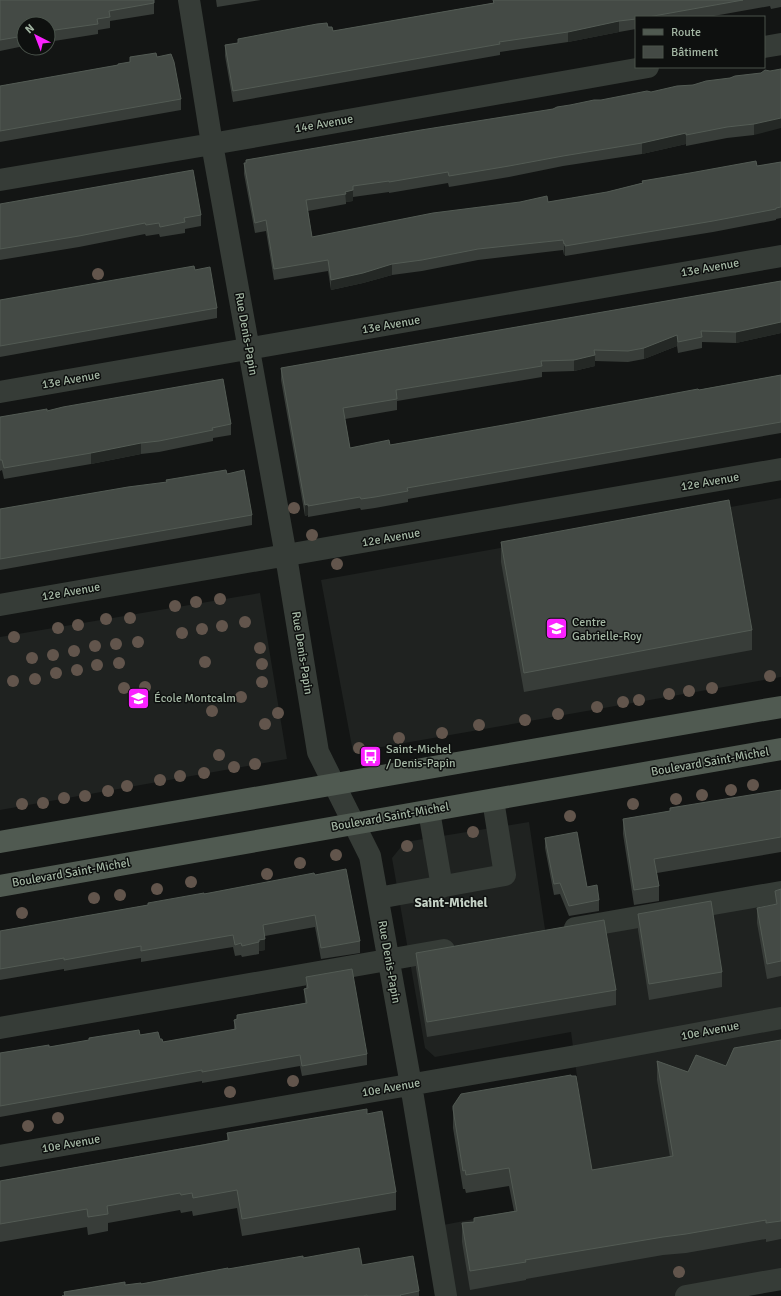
<svg xmlns="http://www.w3.org/2000/svg" width="781" height="1296" viewBox="0 0 781 1296" font-family="Signika,sans-serif">
<style>
.built{fill:#1f2220}
.lines{fill:none;stroke-linecap:round;stroke-linejoin:round}
.minor{stroke:#363c37;stroke-width:22}
.major{stroke:#505a51;stroke-width:22}
.tree{fill:#62554c}
.wall{fill:#383d39}
.shaded-wall{fill:#242825}
.building{fill:#444a45;stroke:#535b54}
.labels{text-anchor:middle;dominant-baseline:central;stroke-width:3;stroke-linejoin:round;paint-order:stroke}
.street-label{font-size:12px;fill:#a4b7a4;stroke:#0e100f}
.poi-label{font-size:12px;fill:#a4b7a4;stroke:#0e100f;text-anchor:start}
.neighbourhood-label{font-size:13px;font-weight:bold;fill:#c5d2c6;stroke:#0e100f}
</style>
<rect width="100%" height="100%" fill="#131514"/>
<path class="built" d="M 781,498 L 781,677 L 353,752 L 321,580 Z
M 260,593 L 287,759 L 0,810 L 0,637 Z
M 529,822 L 546,936 L 781,899 L 781,1279 L 686,1296 L 446,1296 L 433,1227 L 593,1196 L 571,1032 L 435,1057 L 425,1048 L 392,858 L 405,842 Z"/>
<g class="lines">
<path class="minor" d="M 189,0 L 212,144 L 286,556 L 318,752 L 370,856 L 411,1085 L 446,1296
M 764,47 L 781,44
M 0,180 L 212,144 L 648,67
M 0,392 L 781,256
M 0,605 L 781,469
M 429,811 L 442,887
M 378,898 L 505,875 L 493,800
M 575,928 L 781,892
M 0,1028 L 444,950
M 0,1156 L 576,1056 L 781,1018
M 686,1296 L 781,1279"/>
<path class="major" d="M 0,842 L 781,707
M 0,886 L 781,749"/>
</g>
<g class="tree">
<circle cx="98" cy="274" r="6"/>
<circle cx="294" cy="508" r="6"/>
<circle cx="312" cy="535" r="6"/>
<circle cx="337" cy="564" r="6"/>
<circle cx="220" cy="599" r="6"/>
<circle cx="196" cy="602" r="6"/>
<circle cx="175" cy="606" r="6"/>
<circle cx="130" cy="618" r="6"/>
<circle cx="106" cy="619" r="6"/>
<circle cx="245" cy="622" r="6"/>
<circle cx="78" cy="625" r="6"/>
<circle cx="222" cy="626" r="6"/>
<circle cx="58" cy="628" r="6"/>
<circle cx="202" cy="629" r="6"/>
<circle cx="182" cy="633" r="6"/>
<circle cx="14" cy="637" r="6"/>
<circle cx="138" cy="642" r="6"/>
<circle cx="116" cy="644" r="6"/>
<circle cx="95" cy="646" r="6"/>
<circle cx="260" cy="648" r="6"/>
<circle cx="74" cy="651" r="6"/>
<circle cx="53" cy="655" r="6"/>
<circle cx="32" cy="658" r="6"/>
<circle cx="205" cy="662" r="6"/>
<circle cx="119" cy="663" r="6"/>
<circle cx="262" cy="664" r="6"/>
<circle cx="97" cy="665" r="6"/>
<circle cx="77" cy="670" r="6"/>
<circle cx="56" cy="673" r="6"/>
<circle cx="770" cy="676" r="6"/>
<circle cx="35" cy="679" r="6"/>
<circle cx="13" cy="681" r="6"/>
<circle cx="262" cy="682" r="6"/>
<circle cx="145" cy="687" r="6"/>
<circle cx="124" cy="688" r="6"/>
<circle cx="712" cy="688" r="6"/>
<circle cx="689" cy="691" r="6"/>
<circle cx="669" cy="694" r="6"/>
<circle cx="241" cy="697" r="6"/>
<circle cx="639" cy="700" r="6"/>
<circle cx="623" cy="702" r="6"/>
<circle cx="597" cy="707" r="6"/>
<circle cx="212" cy="711" r="6"/>
<circle cx="278" cy="713" r="6"/>
<circle cx="558" cy="714" r="6"/>
<circle cx="525" cy="720" r="6"/>
<circle cx="265" cy="724" r="6"/>
<circle cx="479" cy="725" r="6"/>
<circle cx="442" cy="733" r="6"/>
<circle cx="399" cy="738" r="6"/>
<circle cx="359" cy="748" r="6"/>
<circle cx="219" cy="755" r="6"/>
<circle cx="255" cy="764" r="6"/>
<circle cx="234" cy="767" r="6"/>
<circle cx="204" cy="773" r="6"/>
<circle cx="180" cy="776" r="6"/>
<circle cx="160" cy="780" r="6"/>
<circle cx="753" cy="785" r="6"/>
<circle cx="127" cy="786" r="6"/>
<circle cx="731" cy="790" r="6"/>
<circle cx="108" cy="791" r="6"/>
<circle cx="702" cy="795" r="6"/>
<circle cx="85" cy="796" r="6"/>
<circle cx="64" cy="798" r="6"/>
<circle cx="676" cy="799" r="6"/>
<circle cx="43" cy="803" r="6"/>
<circle cx="22" cy="804" r="6"/>
<circle cx="633" cy="804" r="6"/>
<circle cx="570" cy="816" r="6"/>
<circle cx="473" cy="832" r="6"/>
<circle cx="407" cy="846" r="6"/>
<circle cx="336" cy="855" r="6"/>
<circle cx="300" cy="863" r="6"/>
<circle cx="267" cy="874" r="6"/>
<circle cx="191" cy="882" r="6"/>
<circle cx="157" cy="889" r="6"/>
<circle cx="120" cy="895" r="6"/>
<circle cx="94" cy="898" r="6"/>
<circle cx="22" cy="913" r="6"/>
<circle cx="293" cy="1081" r="6"/>
<circle cx="230" cy="1092" r="6"/>
<circle cx="58" cy="1118" r="6"/>
<circle cx="28" cy="1126" r="6"/>
<circle cx="679" cy="1272" r="6"/>
</g>
<path class="wall" d="M 0,0 L 154,3 L 154,14 L 110,21 L 110,28 L 98,30 L 98,34 L 48,42 L 48,24 L 24,24 L 24,46 L 0,51 Z
M 216,0 L 261,0 L 217,7 Z
M 493,0 L 781,0 L 781,7 L 771,9 L 770,6 L 708,17 L 636,17 L 636,29 L 619,32 L 568,42 L 500,52 L 500,55 L 233,102 L 225,56 L 225,45 L 238,43 L 238,39 L 328,27 L 333,31 L 493,3 Z
M 130,57 L 157,57 L 181,99 L 181,110 L 0,142 L 0,86 L 118,65 L 130,62 Z
M 761,73 L 754,135 L 727,138 L 686,146 L 686,144 L 642,154 L 563,166 L 509,177 L 449,187 L 448,183 L 389,193 L 389,192 L 353,197 L 353,201 L 346,202 L 346,204 L 308,211 L 312,237 L 548,202 L 607,192 L 642,183 L 642,181 L 757,166 L 781,162 L 781,218 L 776,219 L 776,220 L 713,232 L 565,256 L 565,254 L 564,255 L 563,250 L 478,260 L 422,271 L 392,275 L 363,283 L 331,290 L 328,271 L 274,280 L 266,231 L 255,233 L 244,174 L 244,163 L 246,163 L 246,160 L 553,109 Z
M 0,204 L 201,215 L 201,226 L 185,229 L 185,233 L 160,237 L 159,234 L 146,236 L 145,234 L 79,247 L 0,260 Z
M 195,270 L 217,308 L 217,318 L 0,357 L 0,300 Z
M 781,281 L 781,333 L 736,343 L 702,342 L 702,348 L 678,353 L 677,346 L 644,359 L 628,362 L 595,361 L 595,366 L 574,371 L 542,372 L 542,377 L 397,401 L 397,410 L 345,419 L 350,448 L 390,445 L 515,423 L 781,375 L 781,433 L 408,499 L 408,502 L 375,508 L 361,510 L 360,508 L 308,517 L 308,515 L 305,516 L 281,380 L 281,368 Z
M 47,411 L 231,424 L 231,435 L 213,438 L 213,441 L 159,452 L 141,454 L 91,464 L 4,479 L 2,470 L 0,471 L 0,417 Z
M 227,474 L 252,515 L 252,525 L 0,570 L 0,509 Z
M 501,542 L 752,630 L 752,650 L 524,692 L 501,562 Z
M 781,790 L 781,852 L 657,873 L 659,886 L 659,901 L 634,905 L 623,834 L 623,819 L 670,811 Z
M 545,838 L 587,887 L 599,900 L 599,911 L 569,916 L 560,894 L 554,895 L 545,848 Z
M 315,875 L 360,941 L 360,953 L 321,959 L 315,927 L 265,936 L 265,950 L 259,951 L 259,954 L 242,957 L 241,955 L 235,956 L 233,947 L 141,962 L 141,958 L 64,971 L 64,969 L 0,980 L 0,931 L 148,905 L 204,894 Z
M 781,889 L 781,976 L 767,979 L 757,923 L 757,908 L 775,905 L 775,891 Z
M 638,914 L 722,972 L 722,987 L 649,1000 L 638,930 Z
M 416,953 L 616,990 L 616,1005 L 427,1037 L 416,968 Z
M 306,977 L 367,1054 L 367,1065 L 302,1076 L 300,1066 L 202,1083 L 202,1081 L 0,1117 L 0,1053 L 140,1035 L 160,1039 L 163,1042 L 234,1030 L 234,1020 L 237,1019 L 237,1015 L 305,1003 L 304,989 L 306,988 Z
M 781,1040 L 781,1239 L 766,1242 L 766,1239 L 686,1253 L 663,1255 L 526,1279 L 526,1280 L 470,1290 L 462,1242 L 462,1223 L 474,1222 L 474,1218 L 514,1211 L 509,1186 L 466,1193 L 465,1189 L 463,1189 L 453,1128 L 453,1106 L 592,1170 L 670,1157 L 657,1080 L 657,1061 L 688,1072 L 726,1066 Z
M 367,1114 L 396,1192 L 396,1210 L 242,1236 L 237,1208 L 193,1216 L 192,1211 L 181,1213 L 180,1210 L 108,1223 L 108,1231 L 88,1235 L 87,1227 L 0,1242 L 0,1181 L 227,1140 L 227,1133 Z
M 303,1258 L 362,1265 L 419,1291 L 419,1296 L 62,1296 L 64,1296 L 64,1292 L 141,1284 L 228,1269 Z"/>
<path class="shaded-wall" d="M 619,21 L 619,32 L 568,42 L 568,32 Z
M 781,118 L 781,128 L 754,135 L 754,124 Z
M 686,133 L 686,144 L 642,154 L 642,143 Z
M 353,190 L 353,201 L 346,202 L 345,192 Z
M 564,244 L 565,244 L 565,254 L 564,255 Z
M 392,264 L 392,275 L 363,283 L 331,290 L 331,280 Z
M 781,322 L 781,333 L 736,343 L 736,332 Z
M 677,335 L 677,346 L 644,359 L 644,348 Z
M 595,355 L 595,366 L 574,371 L 574,360 Z
M 141,443 L 141,454 L 91,464 L 91,453 Z
M 308,504 L 308,515 L 305,516 L 305,505 Z
M 265,939 L 265,950 L 259,951 L 259,940 Z"/>
<path class="building" d="M 0,0 L 154,0 L 154,3 L 109,11 L 110,17 L 97,19 L 98,24 L 48,31 L 48,24 L 24,24 L 24,36 L 0,40 Z
M 493,0 L 743,0 L 648,17 L 636,17 L 636,19 L 619,21 L 568,32 L 499,42 L 500,44 L 233,91 L 225,45 L 238,43 L 238,39 L 317,24 L 327,23 L 328,27 L 332,27 L 333,31 L 494,3 Z
M 156,53 L 157,57 L 171,54 L 174,62 L 181,99 L 0,131 L 0,86 L 118,65 L 118,64 L 130,62 L 130,57 Z
M 781,69 L 781,118 L 754,124 L 727,127 L 686,135 L 686,133 L 642,143 L 563,156 L 509,166 L 449,176 L 448,172 L 389,182 L 389,181 L 353,186 L 353,190 L 345,192 L 346,194 L 306,200 L 312,237 L 433,213 L 520,202 L 547,196 L 548,202 L 607,192 L 643,183 L 642,181 L 690,173 L 756,161 L 757,166 L 781,162 L 781,207 L 776,208 L 776,209 L 713,221 L 565,246 L 565,244 L 564,244 L 563,240 L 478,249 L 422,260 L 392,264 L 363,273 L 331,280 L 328,260 L 274,269 L 266,220 L 255,223 L 244,163 L 246,163 L 246,160 L 421,130 L 553,109 L 557,107 L 570,105 L 594,100 L 601,100 L 647,91 L 651,92 L 677,86 L 693,85 L 706,81 L 730,78 L 735,76 L 761,73 L 765,70 L 770,71 Z
M 193,170 L 201,215 L 184,218 L 185,222 L 160,227 L 159,223 L 146,225 L 145,223 L 79,236 L 0,249 L 0,204 Z
M 194,266 L 195,270 L 210,267 L 217,308 L 0,346 L 0,300 Z
M 781,281 L 781,322 L 736,332 L 701,331 L 702,337 L 678,342 L 677,335 L 644,348 L 628,351 L 594,350 L 595,355 L 574,360 L 541,361 L 542,366 L 396,390 L 397,399 L 343,408 L 350,448 L 389,440 L 390,445 L 515,423 L 698,389 L 699,390 L 781,375 L 781,422 L 407,488 L 408,491 L 375,497 L 361,499 L 360,497 L 308,506 L 308,504 L 305,505 L 281,368 Z
M 223,379 L 231,424 L 212,428 L 213,430 L 159,441 L 141,443 L 91,453 L 4,468 L 2,460 L 0,460 L 0,417 L 47,409 L 47,411 L 63,407 Z
M 226,470 L 227,474 L 244,470 L 252,515 L 0,559 L 0,509 L 128,487 L 167,482 L 166,480 Z
M 729,500 L 752,630 L 524,673 L 501,542 Z
M 781,790 L 781,837 L 654,859 L 659,886 L 634,890 L 623,819 L 670,811 L 670,808 Z
M 577,832 L 587,887 L 597,885 L 599,900 L 569,906 L 560,883 L 554,884 L 545,838 Z
M 346,869 L 360,941 L 321,948 L 315,915 L 263,925 L 265,939 L 259,940 L 259,942 L 242,946 L 241,943 L 235,945 L 233,935 L 141,951 L 141,946 L 64,960 L 64,958 L 0,969 L 0,931 L 148,905 L 148,903 L 204,893 L 204,894 L 314,873 L 315,875 Z
M 781,889 L 781,961 L 767,964 L 757,908 L 777,904 L 775,891 Z
M 711,901 L 722,972 L 649,984 L 638,914 Z
M 604,920 L 616,990 L 427,1022 L 416,953 Z
M 352,969 L 367,1054 L 302,1066 L 300,1055 L 202,1072 L 202,1070 L 0,1106 L 0,1053 L 49,1045 L 49,1047 L 89,1040 L 89,1038 L 139,1030 L 140,1035 L 158,1032 L 160,1039 L 162,1039 L 163,1042 L 236,1029 L 234,1020 L 237,1019 L 237,1015 L 307,1003 L 304,989 L 308,988 L 306,977 Z
M 781,1040 L 781,1221 L 766,1223 L 766,1220 L 686,1234 L 663,1237 L 525,1260 L 526,1262 L 470,1271 L 462,1223 L 474,1222 L 474,1218 L 517,1211 L 509,1168 L 466,1175 L 465,1170 L 463,1171 L 453,1109 L 453,1106 L 461,1094 L 571,1075 L 571,1076 L 576,1076 L 592,1170 L 673,1156 L 657,1061 L 688,1072 L 696,1055 L 726,1066 L 734,1048 Z
M 367,1109 L 367,1114 L 382,1111 L 396,1192 L 242,1219 L 237,1190 L 193,1198 L 192,1193 L 181,1195 L 180,1193 L 107,1206 L 108,1214 L 88,1217 L 87,1209 L 0,1224 L 0,1181 L 203,1145 L 229,1140 L 227,1133 Z
M 359,1248 L 362,1265 L 413,1256 L 419,1291 L 400,1295 L 401,1296 L 367,1296 L 367,1295 L 363,1296 L 62,1296 L 65,1296 L 64,1292 L 125,1282 L 125,1285 L 141,1283 L 141,1284 L 228,1268 L 228,1269 L 303,1256 L 303,1258 Z"/>
<defs>
<symbol id="school-square" viewBox="-11 -11 22 22"><rect x="-9" y="-9" width="18" height="18" rx="4" fill="#fa22ff" stroke="#0e100f"/><path d="M0-5L7-2L0 1L-7-2ZM-4 1L0 2.5L4 1V4Q0 6-4 4Z" fill="#fff"/></symbol>
<symbol id="bus-square" viewBox="-11 -11 22 22"><rect x="-9" y="-9" width="18" height="18" rx="4" fill="#fa22ff" stroke="#0e100f"/><path d="M-5-6H5V4H4V6H2V4H-2V6H-4V4H-5ZM-3.5-4V0h7V-4ZM-3.5 1.2v1.5H-2V1.2ZM2 1.2v1.5H3.5V1.2Z" fill="#fff"/></symbol>
</defs>
<g fill-rule="evenodd">
<use href="#school-square" x="544" y="616" width="25" height="25"/>
<use href="#school-square" x="126" y="686" width="25" height="25"/>
<use href="#bus-square" x="358" y="744" width="25" height="25"/>
</g>
<g class="labels">
<g class="street-label">
<text transform="translate(324 124) rotate(-10)">14e Avenue</text>
<text transform="translate(710 268) rotate(-10)">13e Avenue</text>
<text transform="translate(391 325) rotate(-10)">13e Avenue</text>
<text transform="translate(246 334) rotate(80)">Rue Denis-Papin</text>
<text transform="translate(71 380) rotate(-10)">13e Avenue</text>
<text transform="translate(710 482) rotate(-10)">12e Avenue</text>
<text transform="translate(391 538) rotate(-10)">12e Avenue</text>
<text transform="translate(71 592) rotate(-10)">12e Avenue</text>
<text transform="translate(302 653) rotate(81)">Rue Denis-Papin</text>
<text transform="translate(710 762) rotate(-10)">Boulevard Saint-Michel</text>
<text transform="translate(390 817) rotate(-10)">Boulevard Saint-Michel</text>
<text transform="translate(71 873) rotate(-10)">Boulevard Saint-Michel</text>
<text transform="translate(389 962) rotate(80)">Rue Denis-Papin</text>
<text transform="translate(710 1031) rotate(-11)">10e Avenue</text>
<text transform="translate(391 1088) rotate(-10)">10e Avenue</text>
<text transform="translate(71 1144) rotate(-10)">10e Avenue</text>
</g>
<g class="poi-label">
<text x="572" y="622">Centre<tspan x="572" dy="14">Gabrielle-Roy</tspan></text>
<text x="154" y="698">École Montcalm</text>
<text x="386" y="749">Saint-Michel<tspan x="386" dy="14">/ Denis-Papin</tspan></text>
</g>
<g class="neighbourhood-label">
<text x="451" y="903">Saint-Michel</text>
</g>
</g>
<rect x="635" y="16" width="130" height="52" fill="#0e100f" stroke="#4a534b"/>
<rect x="643" y="29" width="20" height="6" fill="#505a51" stroke="#4a534b"/>
<text x="671" y="36" font-size="12" fill="#a4b7a4">Route</text>
<rect x="643" y="46" width="20" height="12" fill="#444a45" stroke="#4a534b"/>
<text x="671" y="56" font-size="12" fill="#a4b7a4">Bâtiment</text>
<g transform="translate(36 36) rotate(318)"><circle r="19" fill="#0e100f" stroke="#4a534b"/>
<path d="M0-3L7 15L0 10L-7 15Z" fill="#fa22ff"/>
<text y="-6" font-size="11" font-weight="bold" text-anchor="middle" fill="#a4b7a4">N</text>
</g>
</svg>
